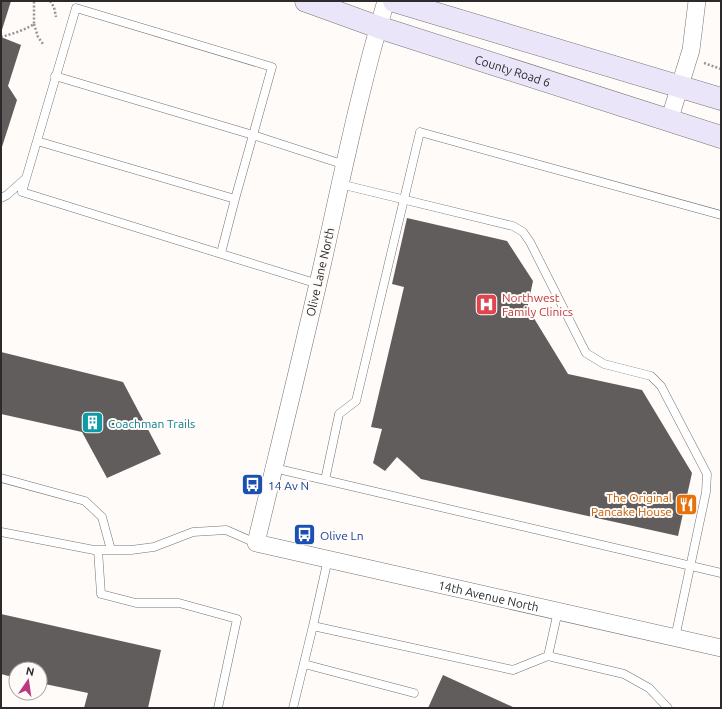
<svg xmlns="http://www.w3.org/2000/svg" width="722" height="709" viewBox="0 0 722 709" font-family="Ubuntu,sans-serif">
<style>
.building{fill:#605d5c}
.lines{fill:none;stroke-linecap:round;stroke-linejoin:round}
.lane-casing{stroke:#767372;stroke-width:9}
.street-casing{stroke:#767372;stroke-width:18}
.secondary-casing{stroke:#767372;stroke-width:23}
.path{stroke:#969493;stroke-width:2.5;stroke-dasharray:2 2;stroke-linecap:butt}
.lane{stroke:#fff;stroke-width:8}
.street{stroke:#fff;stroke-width:17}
.secondary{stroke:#ebe5fa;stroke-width:22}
.labels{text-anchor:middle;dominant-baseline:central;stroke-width:4;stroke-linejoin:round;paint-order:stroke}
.street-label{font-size:12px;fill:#2c2a2a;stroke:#fefbf9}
.health-label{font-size:12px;fill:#be3a42;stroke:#fefbf9;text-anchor:start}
.culture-label{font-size:12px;fill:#0d838f;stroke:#fefbf9;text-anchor:start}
.transit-label{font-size:12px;fill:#164399;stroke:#fefbf9;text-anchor:start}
.food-label{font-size:12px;fill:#c56008;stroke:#fefbf9;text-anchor:end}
</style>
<rect width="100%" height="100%" fill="#fefbf9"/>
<path class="building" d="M 1,1 L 11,1 L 1,33 Z
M 1,37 L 21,45 L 8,86 L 17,100 L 1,150 Z
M 407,218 L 507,241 L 533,281 L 526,314 L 532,315 L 568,374 L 642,390 L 692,473 L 678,536 L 421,479 L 397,457 L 385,471 L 373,463 L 382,429 L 371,427 L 404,287 L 392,284 Z
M 1,352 L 123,382 L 161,454 L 107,478 L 82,432 L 1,414 Z
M 1,614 L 161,650 L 148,708 L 84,708 L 88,693 L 40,683 L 40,669 L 16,669 L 16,678 L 1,674 Z
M 443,675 L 515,708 L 428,708 Z"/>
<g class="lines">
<defs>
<path id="lane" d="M 37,141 L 235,199 L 253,135 L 55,76
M 340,184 L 513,226 L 523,232 L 530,242 L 586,353 L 604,364 L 651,376 L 661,386 L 707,474 L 706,492 L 675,638
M 1,198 L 7,195 L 26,178
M 221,253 L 235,199
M 318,284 L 22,192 L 76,8 L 272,67 L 253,135 L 345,165
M 274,468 L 721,573
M 1,478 L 85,501 L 102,517 L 111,550
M 325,480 L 339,414 L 356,401 L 420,132 L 721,215
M 1,532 L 94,550 L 131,550 L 154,547 L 193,532 L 226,530 L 256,543
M 98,550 L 101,594 L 136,603 L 179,603 L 237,619 L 218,708
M 328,559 L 313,626 L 513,670 L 548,656 L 558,611
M 548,656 L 624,674 L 649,688 L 668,708
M 304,664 L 414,693
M 293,708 L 313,626"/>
<g id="street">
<path id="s1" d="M 386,1 C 360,88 342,177 322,266 C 301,358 278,451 256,543 L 721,648"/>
<path d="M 669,121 L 691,50 L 697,1"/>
</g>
<g id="secondary">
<path id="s2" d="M 306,1 L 378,27 L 721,137"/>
<path d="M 394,1 L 721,99"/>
</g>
</defs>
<use href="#lane" class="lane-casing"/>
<use href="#street" class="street-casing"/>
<use href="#secondary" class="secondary-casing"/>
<path class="path" d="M 50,1 L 54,7 L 56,17
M 34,24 L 38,37 L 43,44
M 1,37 C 12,34 25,30 34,24 L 34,1
M 704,63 L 721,69"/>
<use href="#lane" class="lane"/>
<use href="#street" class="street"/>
<use href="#secondary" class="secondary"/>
</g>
<defs>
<symbol id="hospital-square" viewBox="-11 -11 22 22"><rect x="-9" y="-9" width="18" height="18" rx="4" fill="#e0444e" stroke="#fefbf9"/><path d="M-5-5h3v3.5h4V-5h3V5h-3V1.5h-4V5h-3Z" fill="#fff"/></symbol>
<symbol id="building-square" viewBox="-11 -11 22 22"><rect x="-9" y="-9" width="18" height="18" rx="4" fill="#0f9aa8" stroke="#fefbf9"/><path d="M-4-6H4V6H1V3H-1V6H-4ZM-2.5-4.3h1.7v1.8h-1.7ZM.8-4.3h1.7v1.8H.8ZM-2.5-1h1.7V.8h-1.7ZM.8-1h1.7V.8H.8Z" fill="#fff"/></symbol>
<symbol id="bus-square" viewBox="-11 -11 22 22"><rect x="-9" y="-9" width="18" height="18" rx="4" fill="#1a4fb4" stroke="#fefbf9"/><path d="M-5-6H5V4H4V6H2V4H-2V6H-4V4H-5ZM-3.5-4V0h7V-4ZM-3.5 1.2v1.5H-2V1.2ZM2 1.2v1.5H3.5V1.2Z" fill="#fff"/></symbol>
<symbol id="restaurant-square" viewBox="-11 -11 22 22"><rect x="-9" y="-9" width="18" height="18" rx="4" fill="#e8710a" stroke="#fefbf9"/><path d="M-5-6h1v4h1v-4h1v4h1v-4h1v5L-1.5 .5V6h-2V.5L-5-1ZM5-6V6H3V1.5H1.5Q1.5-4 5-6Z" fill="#fff"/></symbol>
</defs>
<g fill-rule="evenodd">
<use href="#hospital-square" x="474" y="292" width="25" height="25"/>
<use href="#building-square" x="80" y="410" width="25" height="25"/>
<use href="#bus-square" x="240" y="472" width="25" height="25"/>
<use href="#restaurant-square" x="674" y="492" width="25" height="25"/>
<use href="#bus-square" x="292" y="522" width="25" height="25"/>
</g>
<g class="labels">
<g class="street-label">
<text stroke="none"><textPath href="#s2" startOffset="218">County Road 6</textPath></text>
<text transform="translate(320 272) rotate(-77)">Olive Lane North</text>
<text stroke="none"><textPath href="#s1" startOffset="796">14th Avenue North</textPath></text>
</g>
<g class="health-label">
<text x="502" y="297">Northwest<tspan x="502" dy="14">Family Clinics</tspan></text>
</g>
<g class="culture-label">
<text x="108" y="423">Coachman Trails</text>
</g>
<g class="transit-label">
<text x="268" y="485">14 Av N</text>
<text x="320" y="535">Olive Ln</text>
</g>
<g class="food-label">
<text x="672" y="497">The Original<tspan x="672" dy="14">Pancake House</tspan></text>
</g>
</g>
<rect width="722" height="709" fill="none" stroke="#2c2a2a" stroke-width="4"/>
<g transform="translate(28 681) rotate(13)"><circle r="19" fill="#fefbf9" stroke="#aaa7a6"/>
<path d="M0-3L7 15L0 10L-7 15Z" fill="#bb3980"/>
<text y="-6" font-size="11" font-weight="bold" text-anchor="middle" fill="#2c2a2a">N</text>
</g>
</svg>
